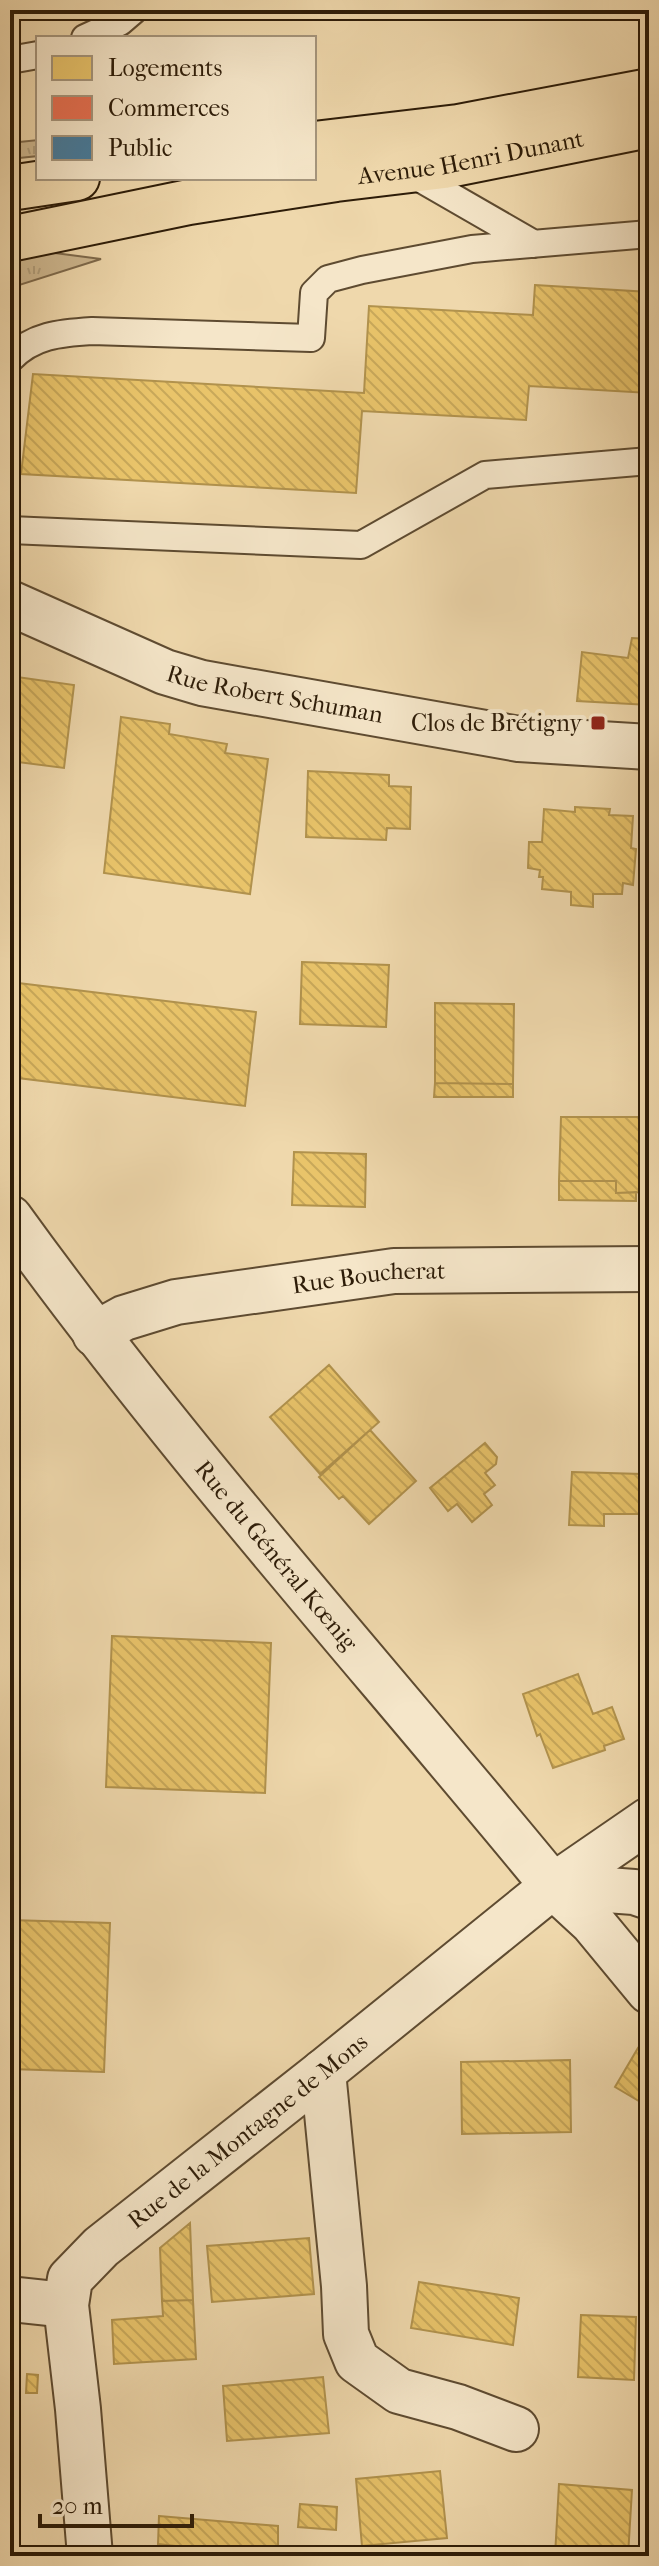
<svg xmlns="http://www.w3.org/2000/svg" width="659" height="2566" viewBox="0 0 659 2566" font-family="'IM FELL French Canon',serif">
<style>
.grass{fill:url(#grass-tufts);stroke:#7e6a4c;stroke-width:2}
.homes{fill:url(#homes-back-hatch);stroke:#b1924d;stroke-width:2}
.shops{fill:url(#shops-back-hatch);stroke:#af563b;stroke-width:2}
.public{fill:url(#public-back-hatch);stroke:#3e5e70;stroke-width:2}
.lines{fill:none;stroke-linecap:round;stroke-linejoin:round}
.lane-casing{stroke:#5e4b31;stroke-width:30}
.street-casing{stroke:#5e4b31;stroke-width:48}
.primary-casing{stroke:#2d1c08;stroke-width:48}
.lane{stroke:#f5e6c9;stroke-width:26}
.street{stroke:#f5e6c9;stroke-width:44}
.primary{stroke:#efd8ac;stroke-width:44}
.poi-dot{fill:#8f2418;stroke:#f5e6c9;stroke-width:3}
.labels{text-anchor:middle;dominant-baseline:central;stroke-width:8;stroke-linejoin:round;paint-order:stroke}
.street-label{font-size:24px;fill:#2d1c08;stroke:#f5e6c9}
.poi-label{font-size:24px;fill:#2d1c08;stroke:#f5e6c9;text-anchor:end}
</style>
<defs>
<pattern id="grass-tufts" width="24" height="20" patternUnits="userSpaceOnUse" patternTransform="scale(2)"><rect width="24" height="20" fill="#ceb890"/><path d="M3 7l-1-3M5 7V3M7 7l1-3M15 17l-1-3M17 17v-4M19 17l1-3" fill="none" stroke="#b19e7b"/></pattern>
<pattern id="homes-back-hatch" width="6" height="6" patternUnits="userSpaceOnUse" patternTransform="scale(2)"><rect width="6" height="6" fill="#e9c46a"/><path d="M-1 5l2 2M0 0l6 6M5-1l2 2" fill="none" stroke="#c8a85a"/></pattern>
<pattern id="shops-back-hatch" width="6" height="6" patternUnits="userSpaceOnUse" patternTransform="scale(2)"><rect width="6" height="6" fill="#e76f51"/><path d="M-1 5l2 2M0 0l6 6M5-1l2 2" fill="none" stroke="#bc5a41"/></pattern>
<pattern id="public-back-hatch" width="6" height="6" patternUnits="userSpaceOnUse" patternTransform="scale(2)"><rect width="6" height="6" fill="#457b9d"/><path d="M-1 5l2 2M0 0l6 6M5-1l2 2" fill="none" stroke="#3a647e"/></pattern>
</defs>
<rect width="100%" height="100%" fill="#efd8ac"/>
<filter id="stains"><feTurbulence type="fractalNoise" baseFrequency=".0025" numOctaves="4"/><feColorMatrix values="0 0 0 0 .2 0 0 0 0 .09 0 0 0 0 .02 0 0 0 .5 -.17"/></filter>
<radialGradient id="worn" r=".72"><stop offset=".6" stop-color="#630" stop-opacity="0"/><stop offset="1" stop-color="#630" stop-opacity=".3"/></radialGradient>
<path class="grass" d="M 38,140 L 38,156 L 10,159 L 10,143 Z
M 47,252 L 101,259 L 10,288 L 10,261 Z"/>
<path class="homes" d="M 535,285 L 649,292 L 649,393 L 529,386 L 526,420 L 362,411 L 356,493 L 21,474 L 33,374 L 364,393 L 369,306 L 533,315 Z
M 632,638 L 649,639 L 649,705 L 577,701 L 582,652 L 628,658 Z
M 10,676 L 74,685 L 64,768 L 10,761 Z
M 121,717 L 170,724 L 169,734 L 227,744 L 225,753 L 268,759 L 250,894 L 104,873 Z
M 308,771 L 389,775 L 389,786 L 411,787 L 410,829 L 387,828 L 386,840 L 306,837 Z
M 575,807 L 610,809 L 609,815 L 633,816 L 631,848 L 636,849 L 633,885 L 623,883 L 622,894 L 593,894 L 593,907 L 571,905 L 571,892 L 542,889 L 543,877 L 539,877 L 540,870 L 528,868 L 529,842 L 542,842 L 544,809 L 575,812 Z
M 302,962 L 389,965 L 386,1027 L 300,1024 Z
M 10,982 L 256,1012 L 245,1106 L 10,1077 Z
M 435,1003 L 514,1004 L 513,1084 L 435,1083 Z
M 435,1083 L 513,1084 L 513,1097 L 434,1097 Z
M 561,1117 L 649,1117 L 649,1192 L 616,1193 L 616,1181 L 559,1181 Z
M 294,1152 L 366,1154 L 365,1207 L 292,1205 Z
M 559,1181 L 616,1181 L 616,1193 L 636,1192 L 636,1201 L 559,1200 Z
M 329,1365 L 379,1422 L 320,1474 L 270,1417 Z
M 370,1430 L 416,1481 L 369,1524 L 343,1496 L 339,1499 L 319,1477 Z
M 485,1443 L 497,1457 L 496,1464 L 485,1473 L 495,1485 L 484,1494 L 492,1505 L 472,1522 L 457,1504 L 448,1511 L 430,1488 Z
M 572,1472 L 642,1474 L 641,1514 L 604,1514 L 604,1526 L 569,1525 Z
M 112,1636 L 271,1643 L 265,1793 L 106,1787 Z
M 578,1674 L 593,1714 L 612,1707 L 624,1739 L 604,1746 L 605,1750 L 553,1768 L 540,1734 L 537,1736 L 523,1694 Z
M 10,1920 L 110,1923 L 104,2072 L 10,2069 Z
M 638,2048 L 649,2055 L 649,2107 L 615,2087 Z
M 570,2060 L 571,2132 L 462,2134 L 461,2062 Z
M 190,2223 L 193,2300 L 162,2301 L 160,2248 Z
M 309,2238 L 314,2294 L 212,2302 L 207,2246 Z
M 419,2282 L 519,2298 L 513,2345 L 411,2328 Z
M 193,2300 L 196,2359 L 114,2364 L 112,2320 L 163,2316 L 162,2301 Z
M 581,2315 L 636,2317 L 634,2380 L 578,2377 Z
M 27,2374 L 38,2375 L 37,2393 L 26,2393 Z
M 323,2377 L 329,2433 L 227,2441 L 223,2386 Z
M 440,2471 L 447,2538 L 362,2546 L 356,2479 Z
M 559,2484 L 632,2490 L 628,2556 L 555,2556 Z
M 300,2504 L 337,2507 L 336,2530 L 298,2527 Z
M 159,2516 L 278,2526 L 278,2556 L 201,2556 L 201,2549 L 158,2544 Z
M 278,2548 L 317,2548 L 318,2556 L 278,2556 Z"/>
<path class="shops" d="M 415,10 L 440,10 L 418,18 Z"/>
<path class="public" d="M 10,10 L 28,10 L 10,18 Z"/>
<g class="lines">
<defs>
<path id="lane" d="M 85,38 L 120,22 L 134,10
M 10,60 L 38,55
M 409,172 L 534,244
M 10,359 C 33,335 60,333 92,331 L 311,338 L 314,293 L 328,279 L 362,270 L 472,249 L 649,234
M 10,530 L 361,545 L 485,475 L 649,461"/>
<g id="street">
<path id="s1" d="M 10,603 L 165,672 L 202,683 L 519,739 L 649,747"/>
<path id="s2" d="M 10,1218 C 178,1451 371,1664 553,1886 L 592,1922 L 649,1991"/>
<path id="s3" d="M 95,1334 L 124,1318 L 176,1302 L 394,1271 L 649,1269"/>
<path d="M 553,1886 L 634,1892 L 649,1897"/>
<path d="M 323,2072 L 344,2286 L 346,2334 L 357,2361 L 399,2391 L 458,2407 L 516,2429"/>
<path d="M 10,2299 L 66,2305"/>
<path id="s4" d="M 90,2556 L 78,2409 L 66,2305 L 70,2279 L 101,2247 L 323,2072 L 553,1886 L 649,1820"/>
</g>
<g id="primary">
<path d="M 314,144 L 458,127 L 649,91"/>
<path d="M 10,188 L 77,178"/>
<path id="s5" d="M 10,239 L 189,202 L 336,179 L 444,166 L 649,125"/>
</g>
</defs>
<use href="#lane" class="lane-casing"/>
<use href="#street" class="street-casing"/>
<use href="#primary" class="primary-casing"/>
<use href="#lane" class="lane"/>
<use href="#street" class="street"/>
<use href="#primary" class="primary"/>
</g>
<rect class="poi-dot" x="590" y="715" width="16" height="16" rx="4"/>
<g class="labels">
<g class="street-label">
<text stroke="none"><textPath href="#s5" startOffset="468">Avenue Henri Dunant</textPath></text>
<text stroke="none"><textPath href="#s1" startOffset="282">Rue Robert Schuman</textPath></text>
<text stroke="none"><textPath href="#s3" startOffset="282">Rue Boucherat</textPath></text>
<text stroke="none"><textPath href="#s2" startOffset="430">Rue du Général Kœnig</textPath></text>
<text stroke="none"><textPath href="#s4" startOffset="510">Rue de la Montagne de Mons</textPath></text>
</g>
<g class="poi-label">
<text x="582" y="723">Clos de Brétigny</text>
</g>
</g>
<rect width="659" height="2566" fill="none" stroke="#efd8ac" stroke-width="40"/>
<rect x="12" y="12" width="635" height="2542" fill="none" stroke="#2d1c08" stroke-width="4"/>
<rect x="20" y="20" width="619" height="2526" fill="none" stroke="#2d1c08" stroke-width="2"/>
<rect x="36" y="36" width="280" height="144" fill="#f5e6c9" stroke="#a5957c" stroke-width="2"/>
<rect x="52" y="56" width="40" height="24" fill="#e9c46a" stroke="#a5957c" stroke-width="2"/>
<text x="108" y="76" font-size="24" fill="#2d1c08">Logements</text>
<rect x="52" y="96" width="40" height="24" fill="#e76f51" stroke="#a5957c" stroke-width="2"/>
<text x="108" y="116" font-size="24" fill="#2d1c08">Commerces</text>
<rect x="52" y="136" width="40" height="24" fill="#457b9d" stroke="#a5957c" stroke-width="2"/>
<text x="108" y="156" font-size="24" fill="#2d1c08">Public</text>
<path d="M40 2514v12h152v-12" fill="none" stroke="#2d1c08" stroke-width="4"/>
<text x="52" y="2514" font-size="24" fill="#2d1c08" stroke="#f5e6c9" stroke-width="6" paint-order="stroke">20 m</text>
<rect width="100%" height="100%" filter="url(#stains)"/>
<rect width="100%" height="100%" fill="url(#worn)"/>
</svg>
